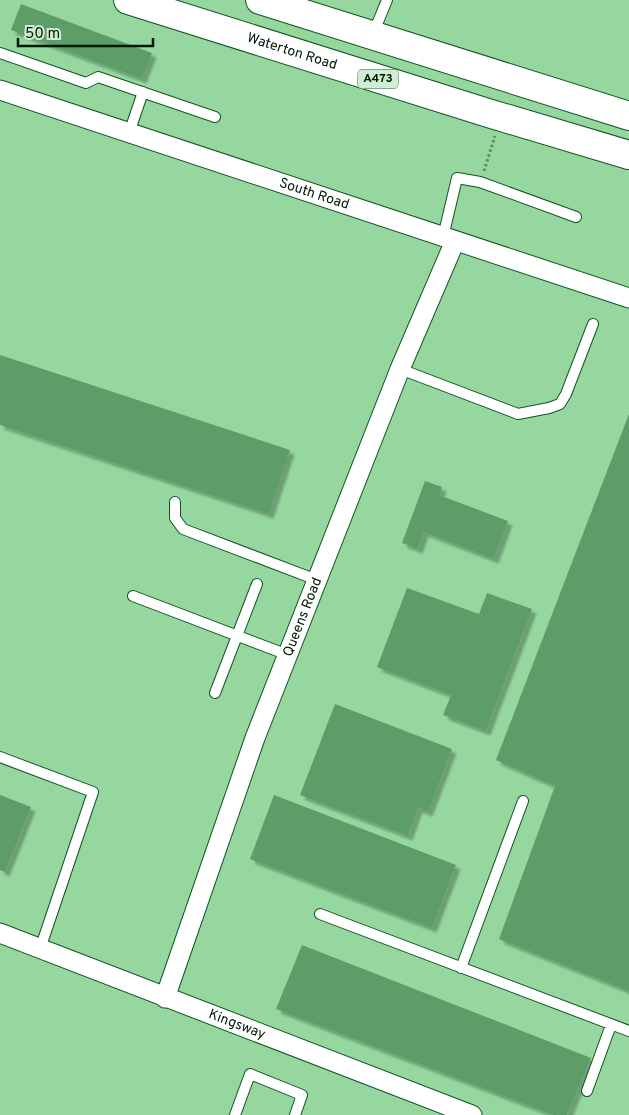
<svg xmlns="http://www.w3.org/2000/svg" width="629" height="1115" viewBox="0 0 629 1115" font-family="Overpass,sans-serif">
<style>
.building{fill:#5d9d67;filter:url(#shadow)}
.lines{fill:none;stroke-linecap:round;stroke-linejoin:round}
.service-casing{stroke:#105523;stroke-width:12}
.minor-casing{stroke:#105523;stroke-width:21}
.primary-casing{stroke:#105523;stroke-width:30}
.path{stroke:#5c8e64;stroke-width:3;stroke-dasharray:2.5 2.5;stroke-linecap:butt}
.service{stroke:#fff;stroke-width:10}
.minor{stroke:#fff;stroke-width:19}
.primary{stroke:#fff;stroke-width:28}
.labels{text-anchor:middle;dominant-baseline:central;stroke-width:4;stroke-linejoin:round;paint-order:stroke}
.shield{fill:#ceefd2;stroke:#3e5942;stroke-width:1}
.shield-label{font-size:12px;font-weight:bold;fill:#011905}
.street-label{font-size:14px;fill:#011905;stroke:#ceefd2}
</style>
<defs>
<filter id="shadow"><feDropShadow dx="4.5" dy="4.5" stdDeviation="1" flood-color="#0004"/></filter>
</defs>
<rect width="100%" height="100%" fill="#95d79e"/>
<path class="building" d="M 21,4 L 152,53 L 142,79 L 11,30 Z
M 0,355 L 290,450 L 269,514 L 0,425 Z
M 629,414 L 629,991 L 499,939 L 555,786 L 496,760 Z
M 425,481 L 442,487 L 439,495 L 508,521 L 494,559 L 424,532 L 418,549 L 402,543 Z
M 407,588 L 479,614 L 487,593 L 532,609 L 486,731 L 443,715 L 451,695 L 377,667 Z
M 335,704 L 452,749 L 428,812 L 418,808 L 408,836 L 300,795 Z
M 0,795 L 31,807 L 5,872 L 0,870 Z
M 274,795 L 456,865 L 432,928 L 250,859 Z
M 302,945 L 591,1058 L 567,1115 L 554,1115 L 276,1009 Z"/>
<g class="lines">
<defs>
<path id="service" d="M 373,34 L 387,0
M 0,53 L 86,83 L 98,77 L 215,117
M 129,133 L 143,92
M 443,237 L 457,178 L 480,182 L 576,217
M 400,369 L 518,414 L 549,408 L 560,404 L 566,394 L 593,324
M 175,502 L 175,518 L 183,529 L 317,580
M 133,596 L 288,655
M 215,693 L 257,584
M 0,757 L 93,792 L 40,949
M 320,914 L 629,1031
M 461,968 L 523,801
M 587,1091 L 611,1025
M 235,1115 L 250,1074 L 302,1095 L 295,1115"/>
<g id="minor">
<path id="s1" d="M 0,90 L 629,298"/>
<path id="s2" d="M 0,933 L 472,1115"/>
<path id="s3" d="M 165,998 L 255,738 L 400,369 L 455,241"/>
</g>
<g id="primary">
<path id="s4" d="M 128,0 L 488,113 L 629,155"/>
<path d="M 260,0 L 629,116"/>
</g>
</defs>
<use href="#service" class="service-casing"/>
<use href="#minor" class="minor-casing"/>
<use href="#primary" class="primary-casing"/>
<path class="path" d="M 484,171 L 495,136"/>
<use href="#service" class="service"/>
<use href="#minor" class="minor"/>
<use href="#primary" class="primary"/>
</g>
<g class="labels">
<rect class="shield" x="358" y="69.5" width="40" height="19" rx="4"/>
<g class="shield-label">
<text x="378" y="79">A473</text>
</g>
<g class="street-label">
<text stroke="none"><textPath href="#s4" startOffset="172">Waterton Road</textPath></text>
<text stroke="none"><textPath href="#s1" startOffset="331">South Road</textPath></text>
<text stroke="none"><textPath href="#s3" startOffset="405">Queens Road</textPath></text>
<text stroke="none"><textPath href="#s2" startOffset="254">Kingsway</textPath></text>
</g>
</g>
<path d="M18 38v8h135v-8" fill="none" stroke="#011905" stroke-width="2.5"/>
<text x="25" y="38" font-size="15" fill="#011905" stroke="#ceefd2" stroke-width="4" paint-order="stroke">50 m</text>
</svg>
